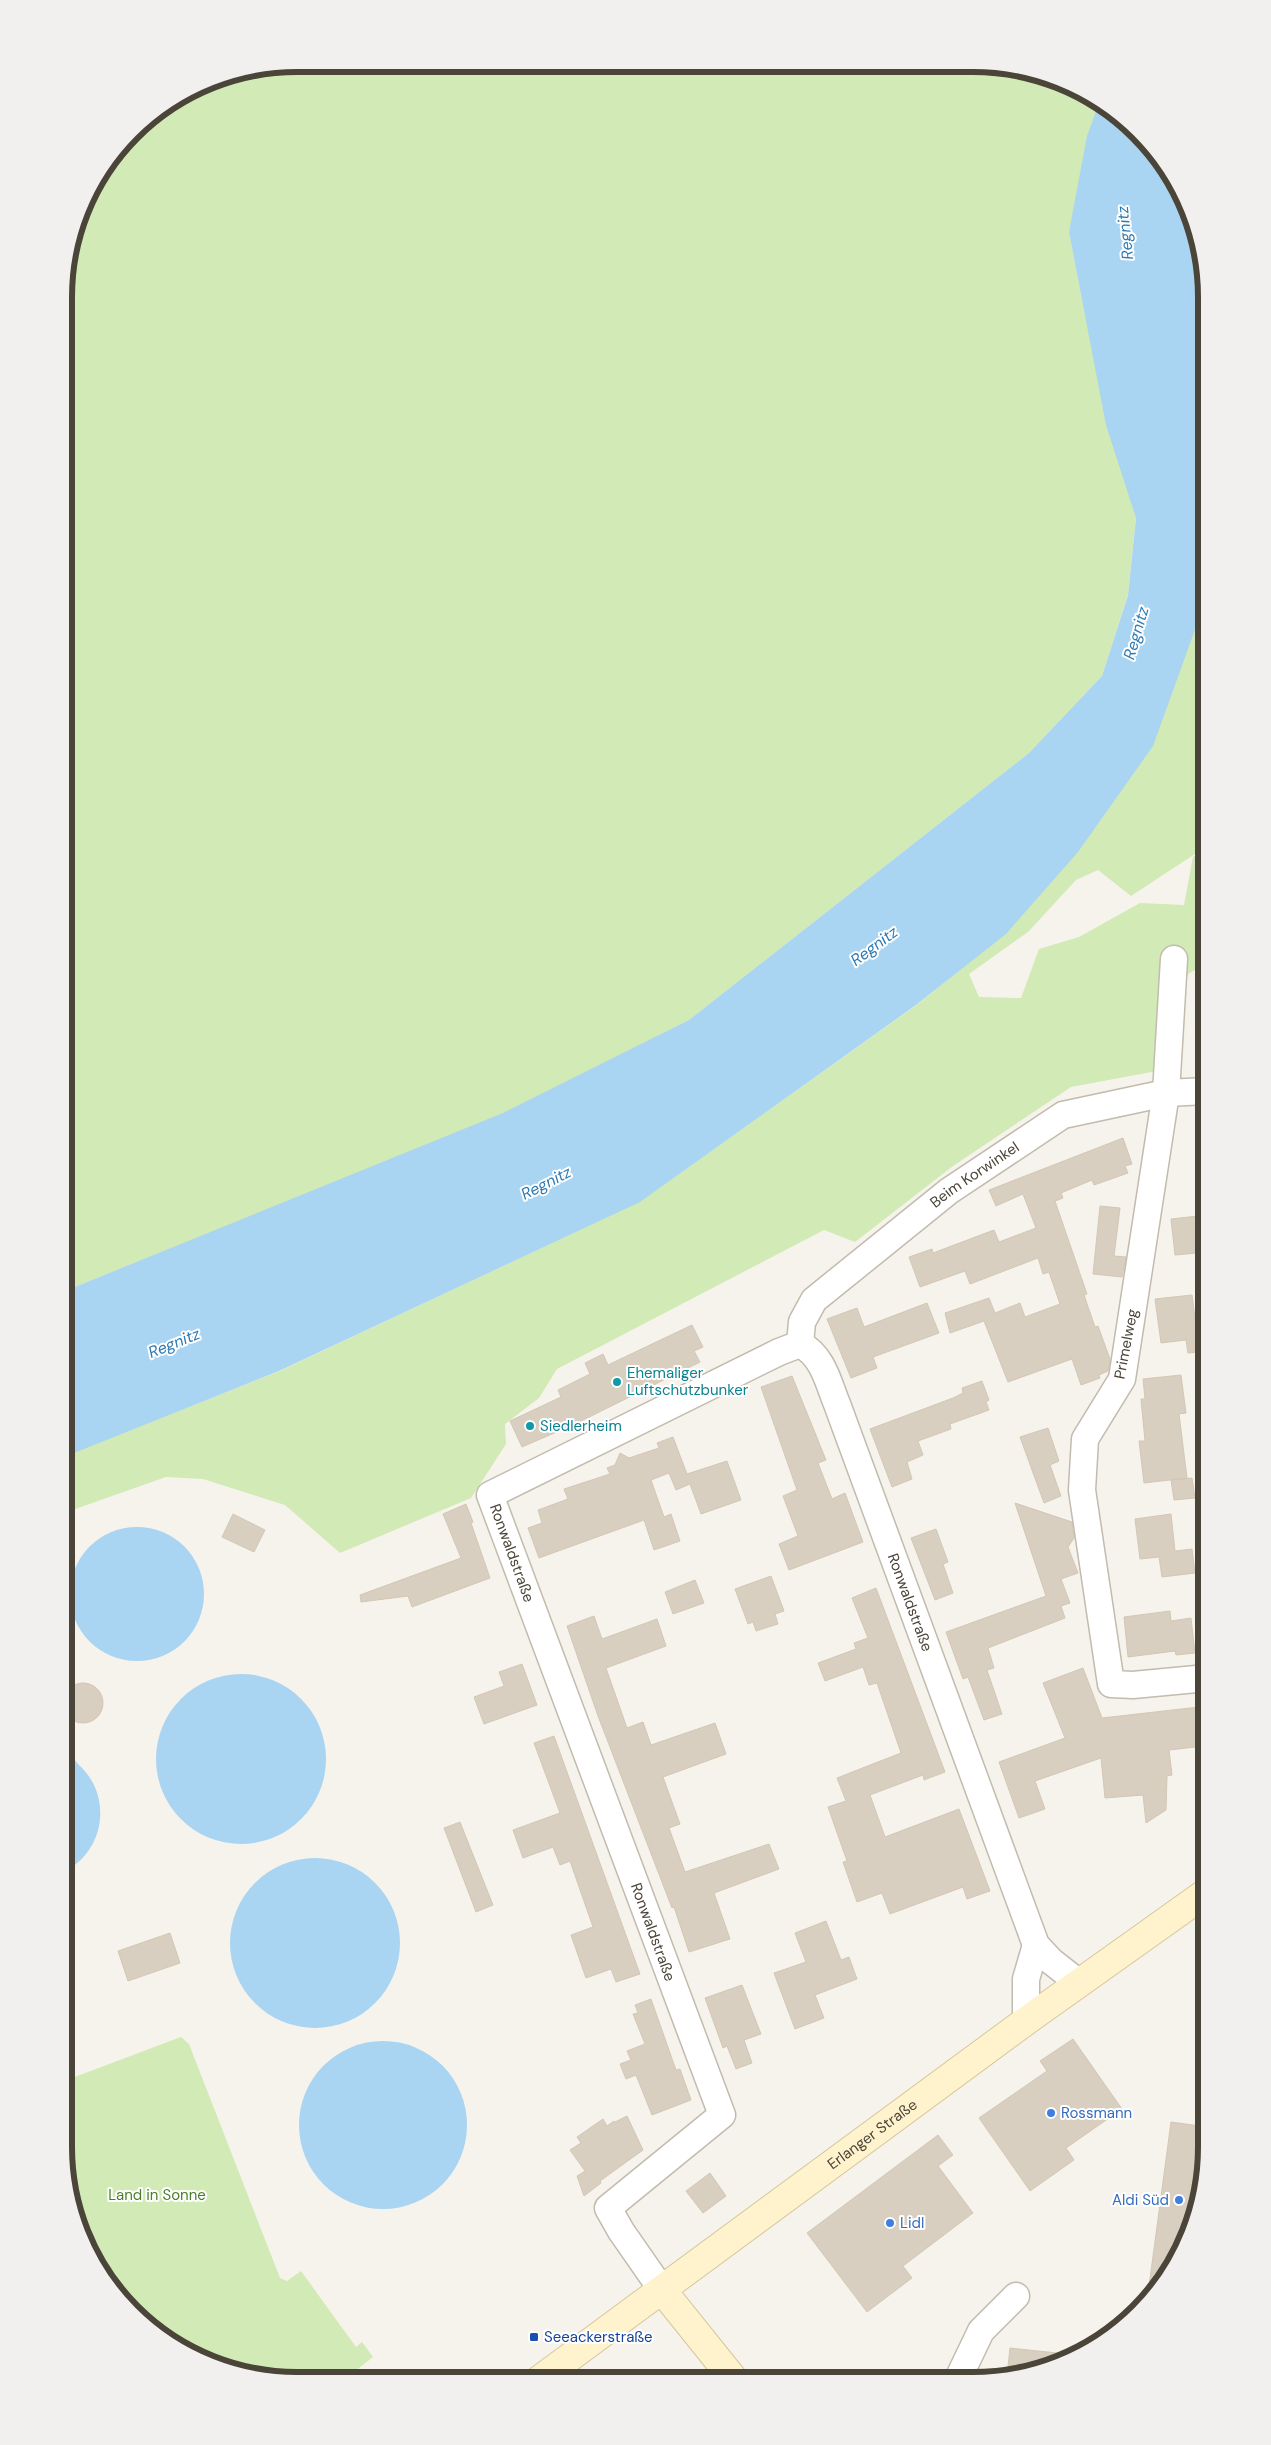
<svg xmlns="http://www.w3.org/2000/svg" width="1271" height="2445" viewBox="0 0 1271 2445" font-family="'DM Sans',sans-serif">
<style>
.green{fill:#d2eab5}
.water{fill:#a9d4f2}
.building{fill:#d8cfc1;stroke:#d3c7b4}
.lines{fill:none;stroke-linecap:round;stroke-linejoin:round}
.street-casing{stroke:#c2bbae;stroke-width:29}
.secondary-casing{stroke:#d6c79b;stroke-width:30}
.street{stroke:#fff;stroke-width:26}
.secondary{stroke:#fff3cd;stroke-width:28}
.culture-dot{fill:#0f9aa8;stroke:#fff;stroke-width:2}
.shop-dot{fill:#3f7fe0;stroke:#fff;stroke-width:2}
.transit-dot{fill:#1a4fb4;stroke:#fff;stroke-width:2}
.labels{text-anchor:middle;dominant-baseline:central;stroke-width:4;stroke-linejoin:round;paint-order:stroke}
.street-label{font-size:15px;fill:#4b4439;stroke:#fff}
.culture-label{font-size:15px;fill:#0d838f;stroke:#fff;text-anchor:start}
.shop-label{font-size:15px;fill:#366cbe;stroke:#fff;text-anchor:start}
.park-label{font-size:15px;fill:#4a7f2a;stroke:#fff}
.transit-label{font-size:15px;fill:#164399;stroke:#fff;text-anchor:start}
.water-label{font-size:16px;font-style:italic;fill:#2e7ab2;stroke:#fff}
.rim{fill:none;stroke:#4b4439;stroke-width:6}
</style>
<rect width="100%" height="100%" fill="#f6f3ec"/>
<path class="green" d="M 298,64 L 1019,68 L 1077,88 L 1099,103 L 1069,232 L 1085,315 L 1136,517 L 1128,594 L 1102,676 L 1029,753 L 689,1020 L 504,1115 L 65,1291 L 66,267 L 88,194 L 143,122 L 208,81 Z
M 1195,226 L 1207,298 L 1207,372 L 1197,335 Z
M 1207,471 L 1207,846 L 1131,896 L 1098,870 L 1076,880 L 1028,932 L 969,974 L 979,997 L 1021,998 L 1039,949 L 1079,937 L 1140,903 L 1184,905 L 1193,857 L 1207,847 L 1207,963 L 1188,974 L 1157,1071 L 1071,1087 L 953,1166 L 855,1242 L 824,1230 L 557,1369 L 539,1398 L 505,1424 L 506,1444 L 471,1498 L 340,1553 L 285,1505 L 203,1479 L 166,1477 L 64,1513 L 64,1456 L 280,1371 L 641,1201 L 918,1004 L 1006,933 L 1202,497 Z
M 181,2037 L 189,2044 L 280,2278 L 287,2281 L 301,2271 L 356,2347 L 362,2342 L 373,2357 L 345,2379 L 267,2379 L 194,2357 L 144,2323 L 103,2278 L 76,2222 L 64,2147 L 64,2081 Z"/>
<path class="water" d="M 1099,103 L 1128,122 L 1168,168 L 1195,223 L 1197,335 L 1207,372 L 1207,471 L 1202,497 L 1197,624 L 1153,746 L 1078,852 L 1006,934 L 916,1005 L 640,1202 L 279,1371 L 64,1457 L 65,1291 L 503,1113 L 689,1020 L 1029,753 L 1102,676 L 1128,595 L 1136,518 L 1106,425 L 1069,232 L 1087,136 Z
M70 1594a67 67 0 1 1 134 0a67 67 0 1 1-134 0Z
M156 1759a85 85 0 1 1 170 0a85 85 0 1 1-170 0Z
M 64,1753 C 70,1755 75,1760 79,1765 C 113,1796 105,1851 64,1872 Z
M230 1943a85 85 0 1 1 170 0a85 85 0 1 1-170 0Z
M299 2125a84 84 0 1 1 168 0a84 84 0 1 1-168 0Z"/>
<path class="building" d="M 1123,1138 L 1132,1164 L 1125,1166 L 1128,1173 L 1094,1185 L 1092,1180 L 1061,1193 L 1063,1198 L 1055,1201 L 1087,1294 L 1084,1295 L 1095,1327 L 1098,1326 L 1110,1359 L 1108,1371 L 1099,1375 L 1100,1378 L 1081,1385 L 1072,1359 L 1008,1382 L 984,1321 L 950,1333 L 945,1313 L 989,1298 L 995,1313 L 1020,1303 L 1025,1317 L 1060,1304 L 1049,1272 L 1043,1274 L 1038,1258 L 970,1284 L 965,1271 L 920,1287 L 909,1257 L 932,1249 L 933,1253 L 994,1230 L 999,1242 L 1036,1228 L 1023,1194 L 996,1206 L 989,1190 Z
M 1100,1206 L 1120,1208 L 1114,1256 L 1126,1257 L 1122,1277 L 1093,1274 Z
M 1207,1215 L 1207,1252 L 1175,1255 L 1171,1219 Z
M 1192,1295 L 1197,1333 L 1207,1332 L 1207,1351 L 1188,1353 L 1186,1340 L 1161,1343 L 1155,1299 Z
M 927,1303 L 939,1333 L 873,1357 L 877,1368 L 851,1378 L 827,1319 L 857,1308 L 864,1327 Z
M 692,1325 L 703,1347 L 694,1351 L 700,1362 L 575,1424 L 522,1447 L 510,1421 L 561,1397 L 558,1390 L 590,1374 L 585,1363 L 603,1354 L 608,1365 Z
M 1181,1375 L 1186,1413 L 1179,1414 L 1187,1478 L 1144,1483 L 1139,1441 L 1145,1441 L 1141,1399 L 1145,1399 L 1143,1379 Z
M 792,1376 L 826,1460 L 818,1463 L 832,1499 L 845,1493 L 863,1542 L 789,1570 L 779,1544 L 798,1536 L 783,1496 L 797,1490 L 761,1387 Z
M 982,1381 L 989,1400 L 986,1402 L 989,1410 L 950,1424 L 951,1429 L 918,1441 L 923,1455 L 907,1462 L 912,1479 L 892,1487 L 870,1429 L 953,1398 L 963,1393 L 962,1388 Z
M 1048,1428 L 1059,1461 L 1050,1465 L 1061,1496 L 1044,1503 L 1020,1437 Z
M 673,1437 L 687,1474 L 727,1461 L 741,1500 L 701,1514 L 690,1484 L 676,1490 L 669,1473 L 651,1480 L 664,1517 L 671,1514 L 680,1541 L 654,1550 L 644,1520 L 539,1558 L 528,1528 L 542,1523 L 538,1510 L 568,1499 L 564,1489 L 610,1474 L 607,1468 L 615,1465 L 620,1453 L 629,1458 L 659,1448 L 657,1443 Z
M 1192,1478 L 1195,1498 L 1174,1500 L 1171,1480 Z
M 1015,1503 L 1072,1522 L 1074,1538 L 1068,1547 L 1078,1573 L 1061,1579 L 1070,1603 L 1061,1606 L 1065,1618 L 988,1648 L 994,1668 L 987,1670 L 1002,1714 L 984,1720 L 968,1677 L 963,1679 L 946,1632 L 1046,1596 Z
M 466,1504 L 473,1522 L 471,1523 L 490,1578 L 412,1607 L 408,1596 L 361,1602 L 360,1595 L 461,1558 L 443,1514 Z
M 233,1514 L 265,1530 L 254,1552 L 222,1537 Z
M 1171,1514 L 1175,1551 L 1192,1549 L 1195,1573 L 1162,1577 L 1159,1557 L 1140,1559 L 1135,1519 Z
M 936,1529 L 948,1562 L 943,1564 L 953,1593 L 935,1600 L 911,1538 Z
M 771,1576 L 784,1611 L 775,1614 L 778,1624 L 756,1631 L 753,1622 L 748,1624 L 735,1589 Z
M 695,1580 L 704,1603 L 673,1614 L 665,1592 Z
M 876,1588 L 945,1772 L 924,1780 L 923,1775 L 870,1795 L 885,1837 L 959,1809 L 990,1891 L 967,1899 L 963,1887 L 890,1914 L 882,1893 L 857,1902 L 843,1862 L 847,1861 L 828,1807 L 846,1801 L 837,1778 L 901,1753 L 877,1683 L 869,1685 L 863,1667 L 825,1681 L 818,1663 L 856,1649 L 854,1643 L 868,1638 L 852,1598 Z
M 1170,1611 L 1171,1621 L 1191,1618 L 1195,1653 L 1176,1655 L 1175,1651 L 1128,1657 L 1124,1617 Z
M 594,1616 L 602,1639 L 657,1619 L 666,1646 L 606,1668 L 627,1728 L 643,1722 L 651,1745 L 715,1723 L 726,1754 L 663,1777 L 680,1824 L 669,1828 L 685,1872 L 769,1844 L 779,1869 L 714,1893 L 730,1939 L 689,1952 L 674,1907 L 672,1908 L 598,1716 L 567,1626 Z
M 522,1664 L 537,1705 L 484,1724 L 474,1697 L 504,1686 L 499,1672 Z
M 1083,1668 L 1102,1718 L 1199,1707 L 1204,1746 L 1169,1750 L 1172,1775 L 1167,1776 L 1166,1810 L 1146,1823 L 1143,1795 L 1105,1798 L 1101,1758 L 1035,1781 L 1045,1809 L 1019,1818 L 999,1762 L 1065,1738 L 1043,1683 Z
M63 1703a20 20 0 1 1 40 0a20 20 0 1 1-40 0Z
M 554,1736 L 640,1974 L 616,1982 L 611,1969 L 586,1978 L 571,1935 L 593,1927 L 570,1861 L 560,1865 L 553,1847 L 523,1858 L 513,1830 L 560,1813 L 534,1743 Z
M 460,1822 L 493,1905 L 476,1912 L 444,1828 Z
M 826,1921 L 841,1960 L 849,1957 L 857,1979 L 815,1995 L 824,2018 L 795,2029 L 774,1973 L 806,1962 L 795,1933 Z
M 170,1933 L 180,1963 L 128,1981 L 118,1951 Z
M 742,1985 L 761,2034 L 744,2040 L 752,2063 L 736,2069 L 727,2046 L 723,2048 L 705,1998 Z
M 651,1999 L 676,2070 L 680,2069 L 691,2100 L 652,2115 L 636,2075 L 626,2079 L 620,2064 L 631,2060 L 627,2051 L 645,2044 L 633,2014 L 638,2013 L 635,2005 Z
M 1073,2039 L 1122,2109 L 1066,2148 L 1074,2160 L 1030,2191 L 979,2118 L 1047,2071 L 1040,2061 Z
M 627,2116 L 643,2150 L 600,2181 L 601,2183 L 584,2196 L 577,2176 L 585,2171 L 570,2150 L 581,2143 L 577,2137 L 603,2119 L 607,2126 L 614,2121 L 615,2122 Z
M 1171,2122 L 1207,2127 L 1207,2163 L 1190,2237 L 1159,2290 L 1147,2301 Z
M 938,2135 L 953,2155 L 938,2166 L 973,2213 L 903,2266 L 912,2278 L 867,2312 L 807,2233 Z
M 710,2173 L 726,2196 L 703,2213 L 686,2191 Z
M 1010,2348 L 1076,2355 L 1048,2369 L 1007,2376 Z"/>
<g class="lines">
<defs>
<g id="street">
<path d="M 1174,959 L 1166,1093 L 1122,1379 L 1085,1439 L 1082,1490 L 1111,1684 L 1133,1685 L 1207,1678"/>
<path id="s1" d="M 800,1344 L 802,1322 L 814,1300 L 949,1191 L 1063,1115 L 1166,1093 L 1207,1091"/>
<path d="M 1026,2021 L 1026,1979 L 1036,1945"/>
<path id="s2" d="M 662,2290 L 621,2231 L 608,2208 L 722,2115 L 490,1495 L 779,1352 L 800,1344 C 823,1356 828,1382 837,1404 L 1036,1945 L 1051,1961 L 1079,1983"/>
<path d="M 957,2381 L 981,2331 L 1016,2296"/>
</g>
<g id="secondary">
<path d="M 662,2290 L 735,2381"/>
<path id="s3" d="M 539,2380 L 1026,2021 L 1207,1892"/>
</g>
</defs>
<use href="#street" class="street-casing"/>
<use href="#secondary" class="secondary-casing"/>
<use href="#street" class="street"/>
<use href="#secondary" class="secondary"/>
</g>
<g class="culture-dot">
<circle cx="617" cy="1382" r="5"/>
<circle cx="530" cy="1426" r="5"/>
</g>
<g class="shop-dot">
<circle cx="1051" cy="2113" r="5"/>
<circle cx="1179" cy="2200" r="5"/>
<circle cx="890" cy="2223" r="5"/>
</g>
<rect class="transit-dot" x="529" y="2332" width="10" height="10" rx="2.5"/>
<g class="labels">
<g class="street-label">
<text stroke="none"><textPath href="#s1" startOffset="251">Beim Korwinkel</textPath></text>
<text transform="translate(1126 1344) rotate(-79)">Primelweg</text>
<text transform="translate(512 1553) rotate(70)">Ronwaldstraße</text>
<text stroke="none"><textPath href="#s2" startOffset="1536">Ronwaldstraße</textPath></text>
<text transform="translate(653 1932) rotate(70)">Ronwaldstraße</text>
<text stroke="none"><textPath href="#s3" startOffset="414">Erlanger Straße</textPath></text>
</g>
<g class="culture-label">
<text x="627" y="1373">Ehemaliger<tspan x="627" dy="17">Luftschutzbunker</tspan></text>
<text x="540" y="1426">Siedlerheim</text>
</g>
<g class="shop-label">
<text x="1061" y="2113">Rossmann</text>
<text x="1169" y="2200" text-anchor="end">Aldi Süd</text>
<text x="900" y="2223">Lidl</text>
</g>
<g class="park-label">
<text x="157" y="2195">Land in Sonne</text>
</g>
<g class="transit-label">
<text x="544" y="2337">Seeackerstraße</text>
</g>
<g class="water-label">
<text transform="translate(1125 233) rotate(-96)">Regnitz</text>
<text transform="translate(1136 633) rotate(-74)">Regnitz</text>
<text transform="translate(874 946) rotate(-37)">Regnitz</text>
<text transform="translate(546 1183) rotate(-27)">Regnitz</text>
<text transform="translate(174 1343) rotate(-22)">Regnitz</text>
</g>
</g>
<path d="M0 0H1271V2445H0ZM297 72H973A225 225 0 0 1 1198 297V2147A225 225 0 0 1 973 2372H297A225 225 0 0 1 72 2147V297A225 225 0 0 1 297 72Z" fill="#f1f0ef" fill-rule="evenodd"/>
<path class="rim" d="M297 72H973A225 225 0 0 1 1198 297V2147A225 225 0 0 1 973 2372H297A225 225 0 0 1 72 2147V297A225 225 0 0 1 297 72Z"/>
</svg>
